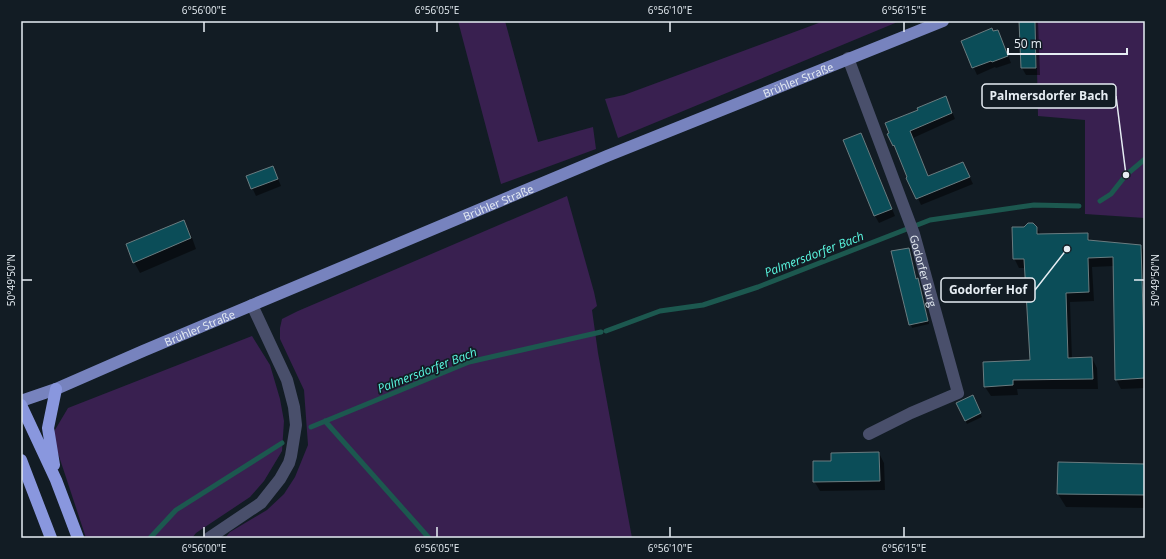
<svg xmlns="http://www.w3.org/2000/svg" width="1166" height="559" viewBox="0 0 1166 559" font-family="'Open Sans',sans-serif">
<style>
.green{fill:#392050}
.shadow{fill:#0007}
.lines{fill:none;stroke-linecap:round;stroke-linejoin:round}
.stream{stroke:#1c584f;stroke-width:5}
.building{fill:#0b4d58;stroke:#6a7c80}
.minor{stroke:#494f6b;stroke-width:12}
.major{stroke:#7783be;stroke-width:12}
.highway{stroke:#8997de;stroke-width:12}
.ticks{fill:none;stroke:#e6edf3;stroke-width:1.5}
.labels{text-anchor:middle;dominant-baseline:central;stroke-width:3.5;stroke-linejoin:round;paint-order:stroke}
.street-label{font-size:11px;fill:#e6edf3;stroke:#121c24}
.water-label{font-size:12px;font-style:italic;fill:#5bf9e2;stroke:#121c24}
.leader{fill:none;stroke:#e6edf3;stroke-width:1.5}
.callout-dot{fill:#e6edf3;stroke:#121c24;stroke-width:1.5}
.callout{fill:#121c24;stroke:#e6edf3;stroke-width:1.5}
.callout-label{font-size:12px;text-anchor:middle;font-weight:bold;fill:#e6edf3}
.neatline{fill:none;stroke:#e6edf3;stroke-width:1.5}
.ticks-label{font-size:10px;text-anchor:middle;fill:#e6edf3}
</style>
<rect width="100%" height="100%" fill="#121c24"/>
<path class="green" d="M 458,21 L 505,21 L 538,142 L 593,127 L 596,149 L 501,184 Z
M 824,21 L 900,21 L 618,138 L 605,99 L 624,95 Z
M 1036,21 L 1145,21 L 1145,218 L 1085,214 L 1085,120 L 1038,116 Z
M 567,196 L 594,292 L 597,306 L 592,310 L 598,353 L 632,538 L 225,538 L 230,532 L 267,510 L 284,494 L 295,477 L 308,445 L 304,390 L 280,339 L 280,328 L 282,319 L 298,311 Z
M 252,336 L 270,365 L 280,399 L 284,421 L 282,451 L 264,481 L 250,497 L 196,533 L 192,538 L 86,538 L 52,435 L 68,408 Z"/>
<path class="shadow" d="M 1020,21 L 1038,21 L 1040,75 L 1026,75 L 1022,68 Z
M 998,31 L 1011,63 L 996,68 L 995,67 L 977,75 L 962,41 Z
M 946,97 L 955,119 L 913,138 L 928,177 L 963,163 L 973,184 L 921,205 L 889,134 L 919,110 Z
M 861,134 L 895,216 L 879,223 L 875,216 L 844,141 Z
M 273,167 L 281,186 L 256,196 L 247,177 Z
M 184,222 L 190,232 L 196,249 L 140,273 L 134,262 Z
M 1036,227 L 1041,235 L 1087,234 L 1091,241 L 1141,246 L 1145,253 L 1145,388 L 1121,389 L 1116,379 L 1114,266 L 1092,267 L 1094,301 L 1070,302 L 1072,359 L 1092,358 L 1097,368 L 1098,389 L 1017,389 L 1018,395 L 991,396 L 985,387 L 1031,361 L 1026,268 L 1019,268 L 1014,258 Z
M 909,249 L 917,280 L 919,283 L 929,324 L 912,328 L 892,252 Z
M 974,400 L 982,417 L 967,424 L 957,404 Z
M 879,453 L 884,463 L 885,490 L 820,491 L 814,481 Z
M 1145,465 L 1145,508 L 1066,507 L 1058,494 Z"/>
<g class="lines">
<path class="stream" d="M 1100,201 L 1111,194 L 1126,175 L 1145,159
M 606,331 L 660,311 L 703,305 L 758,287 L 930,220 L 1034,205 L 1079,206
M 325,421 L 429,538
M 311,427 L 469,362 L 601,332
M 150,538 L 176,510 L 282,443"/>
</g>
<path class="building" d="M 1019,21 L 1035,21 L 1036,68 L 1021,68 Z
M 992,28 L 993,31 L 998,30 L 1008,56 L 992,62 L 991,61 L 972,68 L 961,41 Z
M 946,96 L 952,113 L 910,131 L 928,176 L 963,162 L 970,177 L 916,199 L 906,178 L 907,177 L 894,145 L 893,146 L 887,134 L 889,133 L 885,123 L 918,110 L 917,108 Z
M 861,133 L 892,209 L 874,216 L 843,140 Z
M 273,166 L 278,179 L 251,189 L 246,176 Z
M 184,220 L 191,238 L 133,263 L 126,244 Z
M 1028,223 L 1033,223 L 1037,227 L 1037,234 L 1088,233 L 1088,240 L 1141,245 L 1145,378 L 1115,380 L 1113,257 L 1088,258 L 1089,292 L 1066,293 L 1068,358 L 1092,357 L 1093,379 L 1013,380 L 1013,385 L 984,387 L 983,362 L 1030,360 L 1024,259 L 1013,259 L 1012,227 L 1024,227 Z
M 909,248 L 916,279 L 918,278 L 928,321 L 909,325 L 891,251 Z
M 973,395 L 981,413 L 965,421 L 956,403 Z
M 879,452 L 880,481 L 813,482 L 813,461 L 831,461 L 831,453 Z
M 1058,462 L 1145,464 L 1145,495 L 1057,494 Z"/>
<g class="lines">
<g class="minor">
<path id="s1" d="M 848,58 L 914,234 L 958,393 L 911,413 L 869,434"/>
<path d="M 209,538 L 261,503 L 280,479 L 289,463 L 291,456 L 296,425 L 294,407 L 287,380 L 252,305"/>
</g>
<path class="major" id="s2" d="M 21,401 L 56,389 L 143,351 L 607,156 L 943,21"/>
<path class="highway" d="M 21,405 L 56,480 L 78,538
M 21,460 L 51,538
M 54,465 L 48,428 L 56,389"/>
</g>
<path class="ticks" d="M 204,22 L 204,32M 437,22 L 437,32M 670,22 L 670,32M 904,22 L 904,32M 22,280 L 32,280M 1134,280 L 1144,280M 204,527 L 204,537M 437,527 L 437,537M 670,527 L 670,537M 904,527 L 904,537"/>
<g class="labels">
<g class="street-label">
<text stroke="none"><textPath href="#s2" startOffset="841">Brühler Straße</textPath></text>
<text stroke="none"><textPath href="#s2" startOffset="517">Brühler Straße</textPath></text>
<text stroke="none"><textPath href="#s1" startOffset="226">Godorfer Burg</textPath></text>
<text stroke="none"><textPath href="#s2" startOffset="193">Brühler Straße</textPath></text>
</g>
<g class="water-label">
<text transform="translate(814 254) rotate(-21)">Palmersdorfer Bach</text>
<text transform="translate(427 370) rotate(-21)">Palmersdorfer Bach</text>
</g>
</g>
<path class="leader" d="M1126 175L1116 96M1067 249L1035 290"/>
<g class="callout-dot">
<circle cx="1126" cy="175" r="4"/>
<circle cx="1067" cy="249" r="4"/>
</g>
<g class="callout">
<rect x="982" y="84" width="134" height="24" rx="4"/>
<rect x="941" y="278" width="94" height="24" rx="4"/>
</g>
<g class="callout-label">
<text x="1049" y="100">Palmersdorfer Bach</text>
<text x="988" y="294">Godorfer Hof</text>
</g>
<rect width="1166" height="559" fill="none" stroke="#121c24" stroke-width="44"/>
<path d="M1008 48v6h119v-6" fill="none" stroke="#e6edf3" stroke-width="2"/>
<text x="1014" y="48" font-size="12" fill="#e6edf3" stroke="#121c24" stroke-width="3" paint-order="stroke">50 m</text>
<rect x="22" y="22" width="1122" height="515" class="neatline"/>
<g class="ticks-label">
<text x="204" y="14">6°56'00"E</text>
<text x="437" y="14">6°56'05"E</text>
<text x="670" y="14">6°56'10"E</text>
<text x="904" y="14">6°56'15"E</text>
<text transform="translate(11 280) rotate(-90)" y="4">50°49'50"N</text>
<text transform="translate(1155 280) rotate(-90)" y="4">50°49'50"N</text>
<text x="204" y="552">6°56'00"E</text>
<text x="437" y="552">6°56'05"E</text>
<text x="670" y="552">6°56'10"E</text>
<text x="904" y="552">6°56'15"E</text>
</g>
</svg>
